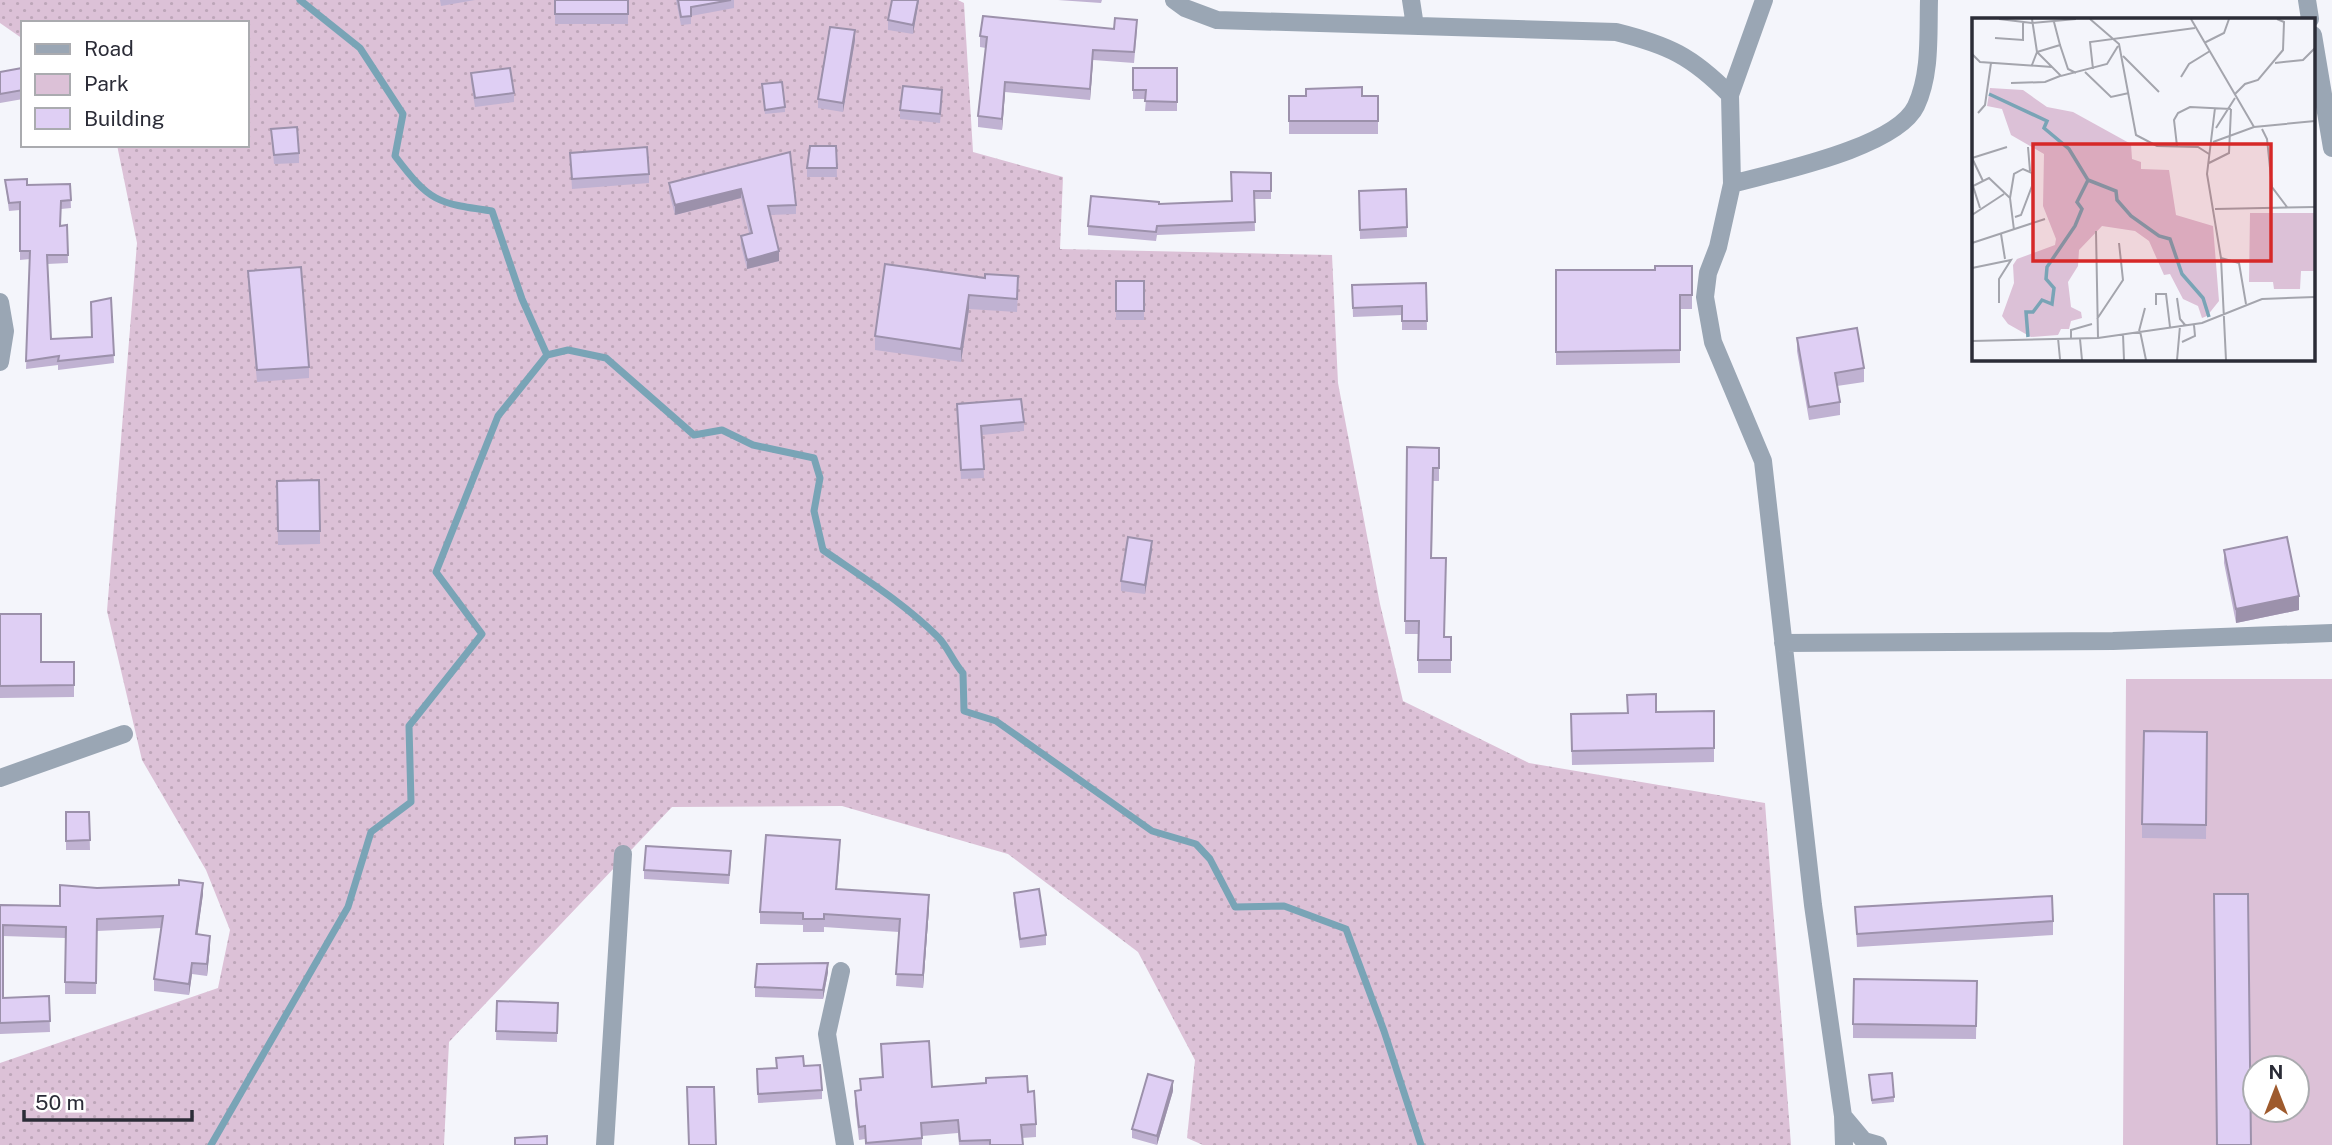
<svg xmlns="http://www.w3.org/2000/svg" width="2332" height="1145" viewBox="0 0 2332 1145" font-family="'Public Sans',sans-serif">
<style>
.green{fill:url(#green-dots)}
.pitch{fill:#dcc1d7;fill-rule:evenodd}
.lines{fill:none;stroke-linecap:round;stroke-linejoin:round}
.stream{stroke:#79a4b6;stroke-width:7}
.minor{stroke:#9aa6b4;stroke-width:18}
.wall{fill:#c0b2d2}
.shaded-wall{fill:#9c91ab}
.building{fill:#dfcff4;stroke:#9c91ab;stroke-width:2}
.inset-river{fill:none;stroke:#79a4b6;stroke-width:3.5}
.inset-road{fill:none;stroke:#a4a5ad;stroke-width:2}
.view{fill:#d62828;fill-opacity:0.15;stroke:#d62828;stroke-width:3.5}
.inset-edge{fill:none;stroke:#2b2c37;stroke-width:3.5}
</style>
<defs>
<pattern id="green-dots" width="8" height="8" patternUnits="userSpaceOnUse" patternTransform="scale(1.75)"><rect width="8" height="8" fill="#dcc1d7"/><path d="M2 2h.1M6 6h.1" fill="none" stroke="#bda6b9" stroke-width="1.8" stroke-linecap="round"/></pattern>
</defs>
<rect width="100%" height="100%" fill="#f4f5fb"/>
<path class="green" d="M 0,0 L 958,0 L 964,3 L 973,152 L 1063,177 L 1060,249 L 1332,255 L 1338,383 L 1380,604 L 1403,701 L 1529,763 L 1765,803 L 1791,1145 L 1203,1145 L 1187,1138 L 1195,1060 L 1138,952 L 1008,854 L 842,806 L 672,807 L 449,1042 L 444,1145 L 0,1145 L 0,1063 L 218,988 L 230,930 L 206,870 L 142,760 L 107,611 L 137,243 L 117,145 L 247,145 L 247,23 L 23,23 L 23,39 L 0,23 Z"/>
<path class="pitch" d="M 2126,679 L 2332,679 L 2332,1145 L 2123,1145 ZM 2255,1068 L 2297,1068 L 2297,1110 L 2255,1110 Z"/>
<g class="lines">
<path class="stream" d="M 547,355 L 568,350 L 606,358 L 694,435 L 722,430 L 753,445 L 814,458 L 820,478 L 814,511 L 823,550 C 862,577 904,603 938,637 C 948,647 953,662 963,673 L 964,711 L 996,721 L 1152,831 L 1196,844 L 1210,859 L 1235,907 L 1284,906 L 1346,929 L 1384,1031 L 1421,1145
M 211,1145 L 348,907 L 371,832 L 411,802 L 409,726 L 482,634 L 436,572 L 498,416 L 547,355 L 522,299 L 492,211 C 436,203 430,202 395,156 L 403,114 L 360,48 L 300,0"/>
<path class="minor" d="M 1174,0 L 1185,8 L 1217,20 L 1616,32 C 1668,45 1692,56 1730,95
M 1411,0 L 1415,26
M 1764,0 L 1730,95 L 1732,184 L 1718,247 L 1708,273 L 1705,297 L 1713,342 L 1763,461 L 1813,905 L 1843,1116 L 1864,1141 L 1878,1145
M 2307,0 L 2310,19
M 2313,35 L 2332,148
M 1732,184 C 1775,172 1896,148 1916,106 C 1931,74 1928,35 1929,0
M 0,302 L 5,331 L 0,362
M 1783,643 L 2113,641 L 2332,633
M 0,778 L 124,734
M 841,971 L 827,1034 L 845,1145
M 1843,1116 L 1844,1145
M 605,1145 L 623,854"/>
</g>
<path class="wall" d="M 440,0 L 475,0 L 441,6 Z
M 555,0 L 628,0 L 628,24 L 555,24 Z
M 676,0 L 734,0 L 734,8 L 691,16 L 691,24 L 681,25 Z
M 892,0 L 919,0 L 913,34 L 888,30 L 888,20 Z
M 1058,0 L 1102,0 L 1101,3 Z
M 1114,29 L 1137,30 L 1134,63 L 1093,60 L 1090,100 L 1005,92 L 1002,130 L 978,127 L 978,116 L 986,48 L 980,47 L 980,36 Z
M 855,40 L 843,112 L 818,108 L 818,99 Z
M 1133,68 L 1177,68 L 1177,111 L 1145,111 L 1146,99 L 1133,99 Z
M 0,72 L 23,72 L 23,99 L 0,103 Z
M 471,73 L 514,93 L 514,102 L 475,107 L 471,82 Z
M 762,84 L 785,107 L 785,112 L 765,114 Z
M 1289,96 L 1378,96 L 1378,134 L 1289,134 Z
M 942,99 L 940,123 L 900,119 L 900,110 Z
M 271,129 L 299,153 L 299,163 L 274,164 Z
M 836,146 L 837,177 L 807,177 L 807,168 Z
M 790,152 L 796,205 L 796,214 L 770,215 L 779,261 L 747,269 L 741,245 L 741,236 L 749,233 L 741,198 L 675,215 L 669,192 L 669,183 Z
M 570,153 L 649,174 L 649,183 L 572,189 Z
M 1271,173 L 1271,199 L 1254,199 L 1255,231 L 1157,235 L 1156,241 L 1088,235 L 1088,226 L 1159,204 L 1232,201 Z
M 5,180 L 27,185 L 70,184 L 71,208 L 61,209 L 60,226 L 67,225 L 68,263 L 47,264 L 51,339 L 92,337 L 111,298 L 114,363 L 58,370 L 58,365 L 26,369 L 30,259 L 20,260 L 20,210 L 9,211 Z
M 1406,189 L 1407,237 L 1360,239 L 1359,191 Z
M 885,264 L 1018,289 L 1017,312 L 969,309 L 961,362 L 875,350 L 875,336 Z
M 1692,266 L 1692,309 L 1680,309 L 1680,363 L 1556,365 L 1556,270 L 1655,270 Z
M 248,271 L 309,367 L 309,378 L 257,382 L 248,282 Z
M 1116,281 L 1144,281 L 1144,320 L 1116,320 Z
M 1426,283 L 1427,330 L 1402,330 L 1402,315 L 1353,317 L 1352,285 Z
M 1797,338 L 1864,368 L 1864,382 L 1837,386 L 1840,402 L 1840,415 L 1809,420 L 1797,351 Z
M 957,404 L 1024,422 L 1024,431 L 982,435 L 984,478 L 961,479 Z
M 1407,447 L 1439,448 L 1439,481 L 1433,481 L 1432,558 L 1444,637 L 1451,637 L 1451,673 L 1418,673 L 1418,634 L 1405,634 Z
M 277,481 L 320,531 L 320,544 L 278,545 Z
M 1152,550 L 1145,594 L 1121,591 L 1121,581 Z
M 2224,550 L 2299,610 L 2236,623 L 2224,563 Z
M 0,614 L 41,662 L 74,662 L 74,697 L 0,698 Z
M 1714,711 L 1714,762 L 1572,765 L 1571,714 Z
M 2207,732 L 2206,839 L 2142,838 L 2142,824 Z
M 66,812 L 89,812 L 90,850 L 66,850 Z
M 840,853 L 837,889 L 929,908 L 923,988 L 896,986 L 899,932 L 824,927 L 824,932 L 803,932 L 803,925 L 760,924 L 760,912 Z
M 731,860 L 729,884 L 644,879 L 644,870 Z
M 1014,893 L 1046,935 L 1046,945 L 1020,948 L 1014,902 Z
M 203,894 L 197,934 L 210,947 L 207,976 L 192,974 L 189,995 L 154,991 L 154,979 L 161,928 L 97,931 L 96,994 L 65,994 L 65,938 L 3,936 L 3,998 L 49,996 L 50,1032 L 0,1034 L 0,905 L 60,906 Z
M 1855,907 L 2053,921 L 2053,935 L 1857,947 Z
M 828,972 L 823,999 L 755,997 L 755,987 Z
M 1977,981 L 1976,1039 L 1853,1038 L 1853,1024 Z
M 497,1001 L 558,1003 L 557,1042 L 496,1040 Z
M 881,1044 L 932,1087 L 1028,1092 L 1036,1124 L 1036,1137 L 1022,1138 L 1023,1145 L 959,1145 L 958,1133 L 922,1136 L 922,1145 L 865,1145 L 865,1139 L 859,1140 L 855,1104 L 855,1091 L 860,1090 L 860,1079 L 882,1077 Z
M 776,1058 L 804,1066 L 822,1090 L 822,1099 L 758,1103 L 757,1069 L 776,1068 Z
M 1869,1080 L 1894,1097 L 1894,1102 L 1872,1104 Z
M 1173,1091 L 1157,1145 L 1132,1138 L 1132,1129 Z"/>
<path class="shaded-wall" d="M 918,0 L 919,0 L 913,34 L 913,25 Z
M 855,30 L 855,40 L 843,112 L 843,103 Z
M 1093,50 L 1093,60 L 1090,100 L 1090,89 Z
M 1005,82 L 1005,92 L 1002,130 L 1002,119 Z
M 741,189 L 741,198 L 675,215 L 675,205 Z
M 779,251 L 779,261 L 747,269 L 747,260 Z
M 969,295 L 969,309 L 961,362 L 961,349 Z
M 1152,541 L 1152,550 L 1145,594 L 1145,585 Z
M 2299,596 L 2299,610 L 2236,623 L 2236,609 Z
M 203,883 L 203,894 L 196,945 L 196,934 Z
M 929,895 L 929,908 L 923,988 L 923,975 Z
M 210,936 L 210,947 L 207,976 L 207,964 Z
M 192,963 L 192,974 L 189,995 L 189,984 Z
M 828,963 L 828,972 L 823,999 L 823,990 Z
M 1173,1081 L 1173,1091 L 1157,1145 L 1157,1136 Z"/>
<path class="building" d="M 555,0 L 628,0 L 628,14 L 555,14 Z
M 678,0 L 731,0 L 691,7 L 691,16 L 681,17 Z
M 892,0 L 918,0 L 913,25 L 888,20 Z
M 983,16 L 1114,29 L 1115,18 L 1137,20 L 1134,52 L 1093,50 L 1090,89 L 1005,82 L 1002,119 L 978,116 L 987,37 L 980,36 Z
M 830,27 L 855,30 L 843,103 L 818,99 Z
M 22,68 L 23,90 L 0,94 L 0,72 Z
M 510,68 L 514,93 L 475,98 L 471,73 Z
M 1133,68 L 1177,68 L 1177,102 L 1145,101 L 1146,90 L 1133,90 Z
M 782,82 L 785,107 L 765,110 L 762,84 Z
M 903,86 L 942,90 L 940,114 L 900,110 Z
M 1362,87 L 1362,96 L 1378,96 L 1378,121 L 1289,121 L 1289,96 L 1306,96 L 1306,89 Z
M 297,127 L 299,153 L 274,155 L 271,129 Z
M 810,146 L 836,146 L 837,168 L 807,168 Z
M 647,147 L 649,174 L 572,179 L 570,153 Z
M 790,152 L 796,205 L 768,206 L 779,251 L 747,260 L 741,236 L 752,233 L 741,189 L 675,205 L 669,183 Z
M 1231,172 L 1271,173 L 1271,191 L 1254,191 L 1255,222 L 1157,226 L 1156,232 L 1088,226 L 1091,196 L 1159,202 L 1159,204 L 1232,201 Z
M 27,179 L 27,185 L 70,184 L 71,200 L 61,201 L 60,226 L 67,225 L 68,255 L 47,255 L 51,339 L 92,337 L 91,302 L 111,298 L 114,355 L 58,361 L 59,356 L 26,361 L 30,251 L 20,251 L 20,202 L 9,203 L 5,180 Z
M 1406,189 L 1407,227 L 1360,230 L 1359,191 Z
M 885,264 L 985,278 L 985,274 L 1018,276 L 1017,299 L 969,295 L 961,349 L 875,336 Z
M 1655,266 L 1692,266 L 1692,295 L 1680,295 L 1680,350 L 1556,352 L 1556,270 L 1655,270 Z
M 301,267 L 309,367 L 257,370 L 248,271 Z
M 1116,281 L 1144,281 L 1144,311 L 1116,311 Z
M 1426,283 L 1427,321 L 1402,321 L 1402,306 L 1353,308 L 1352,285 Z
M 1857,328 L 1864,368 L 1835,373 L 1840,402 L 1809,407 L 1797,338 Z
M 1021,399 L 1024,422 L 981,426 L 984,469 L 961,470 L 957,404 Z
M 1407,447 L 1439,448 L 1439,468 L 1433,468 L 1431,558 L 1446,558 L 1444,637 L 1451,637 L 1451,660 L 1418,660 L 1419,621 L 1405,621 Z
M 319,480 L 320,531 L 278,531 L 277,481 Z
M 1128,537 L 1152,541 L 1145,585 L 1121,581 Z
M 2287,537 L 2299,596 L 2236,609 L 2224,550 Z
M 0,614 L 41,614 L 41,662 L 74,662 L 74,685 L 0,686 Z
M 1656,694 L 1656,712 L 1714,711 L 1714,748 L 1572,751 L 1571,714 L 1628,713 L 1627,695 Z
M 2144,731 L 2207,732 L 2206,825 L 2142,824 Z
M 66,812 L 89,812 L 90,840 L 66,841 Z
M 766,835 L 840,840 L 836,889 L 929,895 L 923,975 L 896,974 L 900,919 L 824,914 L 824,919 L 803,919 L 803,913 L 760,912 Z
M 646,846 L 731,851 L 729,875 L 644,870 Z
M 179,880 L 203,883 L 196,934 L 210,936 L 207,964 L 192,963 L 189,984 L 154,979 L 163,916 L 97,919 L 96,983 L 65,982 L 66,927 L 3,925 L 3,998 L 49,996 L 50,1021 L 0,1023 L 0,905 L 60,906 L 60,885 L 97,888 L 179,885 Z
M 1039,889 L 1046,935 L 1020,939 L 1014,893 Z
M 2214,894 L 2248,894 L 2251,1145 L 2217,1145 Z
M 2052,896 L 2053,921 L 1857,934 L 1855,907 Z
M 828,963 L 823,990 L 755,987 L 757,964 Z
M 1854,979 L 1977,981 L 1976,1026 L 1853,1024 Z
M 497,1001 L 558,1003 L 557,1033 L 496,1031 Z
M 929,1041 L 932,1087 L 986,1083 L 986,1078 L 1027,1076 L 1028,1092 L 1034,1091 L 1036,1124 L 1021,1125 L 1023,1145 L 990,1145 L 990,1140 L 960,1141 L 958,1120 L 921,1123 L 922,1138 L 866,1143 L 865,1126 L 859,1127 L 855,1091 L 861,1090 L 860,1079 L 883,1077 L 881,1044 Z
M 803,1056 L 804,1066 L 820,1065 L 822,1090 L 758,1094 L 757,1069 L 777,1068 L 776,1058 Z
M 1892,1073 L 1894,1097 L 1872,1100 L 1869,1075 Z
M 1148,1074 L 1173,1081 L 1157,1136 L 1132,1129 Z
M 687,1087 L 714,1087 L 716,1145 L 689,1145 Z
M 547,1136 L 547,1145 L 515,1145 L 515,1138 Z"/>
<g transform="translate(1972 18)">
<rect width="343" height="343" fill="#f4f5fb"/>
<path d="M 18,70 L 51,72 L 75,89 L 101,94 L 159,126 L 160,141 L 169,144 L 169,151 L 197,152 L 204,197 L 241,208 L 247,283 L 235,298 L 230,300 L 226,288 L 211,281 L 198,256 L 192,257 L 177,223 L 163,213 L 130,208 L 107,232 L 106,248 L 96,264 L 99,289 L 109,294 L 110,300 L 99,303 L 97,311 L 89,311 L 86,317 L 59,319 L 36,306 L 30,298 L 42,265 L 41,247 L 45,241 L 83,227 L 84,221 L 71,188 L 72,136 L 39,117 L 30,91 L 15,88 Z" fill="#dcc1d7"/>
<path d="M 278,195 L 343,195 L 343,253 L 329,253 L 328,271 L 302,271 L 301,264 L 277,264 Z" fill="#dcc1d7"/>
<path class="inset-river" d="M 17,76 L 75,103 L 72,110 L 97,131 L 116,162 L 105,184 L 110,191 L 103,208 L 75,249 L 74,261 L 82,270 L 80,286 L 70,282 L 61,294 L 54,294 L 56,319M 116,162 L 144,173 L 145,182 L 159,198 L 187,218 L 198,221 L 210,256 L 231,280 L 237,299"/>
<path class="inset-road" d="M 27,1 L 60,5 L 104,1M 118,1 L 147,26 L 164,117 L 185,128 L 226,129 L 237,136M 219,1 L 282,109M 23,20 L 51,22 L 51,4M 232,25 L 252,15 L 257,1M 88,27 L 96,51 L 104,55M 65,34 L 89,58 L 135,46 L 146,28M 65,34 L 88,27 L 82,4M 0,36 L 8,44 L 80,49M 151,38 L 187,74M 303,45 L 331,42 L 343,30M 60,47 L 65,34 L 60,1M 121,51 L 118,24 L 223,10M 113,54 L 139,79 L 157,75M 209,59 L 217,46 L 238,33M 39,65 L 73,64 L 88,58M 263,76 L 273,66 L 286,62 L 311,32 L 312,4 L 305,1M 243,90 L 235,156 L 249,240 L 267,245 L 274,286M 6,95 L 13,87 L 19,45M 244,110 L 263,80M 290,111 L 295,121 L 300,169 L 315,189M 241,124 L 282,109 L 343,103M 205,128 L 202,102 L 206,95 L 218,89 L 259,91M 56,129 L 58,153M 0,140 L 35,129M 0,140 L 11,163M 237,145 L 257,135 L 259,91M 8,190 L 1,168 L 17,160 L 38,180M 243,191 L 343,189M 42,212 L 38,180 L 42,156 L 51,151 L 60,155 L 60,168 L 49,197 L 43,199M 124,213 L 126,320M 29,216 L 33,241M 0,225 L 73,201M 0,225 L 0,197 L 32,176M 249,240 L 254,342M 0,250 L 39,242 L 27,261 L 27,285M 205,280 L 208,301 L 214,308M 184,287 L 184,276 L 194,276 L 198,309M 125,301 L 151,262 L 147,225M 167,313 L 173,290M 168,313 L 174,342M 151,316 L 152,342M 86,320 L 88,341M 99,321 L 99,312 L 120,306M 108,321 L 110,342M 0,323 L 126,320 L 230,305 L 290,281 L 343,279M 210,324 L 223,318 L 222,307M 205,342 L 208,308"/>
<path class="view" d="M 61,126 L 299,126 L 299,243 L 61,243 Z"/>
<rect width="343" height="343" class="inset-edge"/>
</g>
<rect x="21" y="21" width="228" height="126" fill="#ffffff" stroke="#aaabaf" stroke-width="2"/>
<rect x="35" y="44" width="35" height="10" fill="#9aa6b4" stroke="#aaabaf" stroke-width="2"/>
<text x="84" y="56" font-size="21" fill="#2b2c37">Road</text>
<rect x="35" y="74" width="35" height="21" fill="#dcc1d7" stroke="#aaabaf" stroke-width="2"/>
<text x="84" y="91" font-size="21" fill="#2b2c37">Park</text>
<rect x="35" y="108" width="35" height="21" fill="#dfcff4" stroke="#aaabaf" stroke-width="2"/>
<text x="84" y="126" font-size="21" fill="#2b2c37">Building</text>
<g transform="translate(2276 1089)"><circle r="33" fill="#ffffff" stroke="#aaabaf" stroke-width="2"/>
<path d="M0-5L12 26L0 18L-12 26Z" fill="#9e5a2d"/>
<text y="-10" font-size="19" font-weight="bold" text-anchor="middle" fill="#2b2c37">N</text>
</g>
<path d="M24 1110v10h168v-10" fill="none" stroke="#2b2c37" stroke-width="3.5"/>
<text x="35" y="1110" font-size="21" fill="#2b2c37" stroke="#ffffff" stroke-width="5" paint-order="stroke">50 m</text>
</svg>
